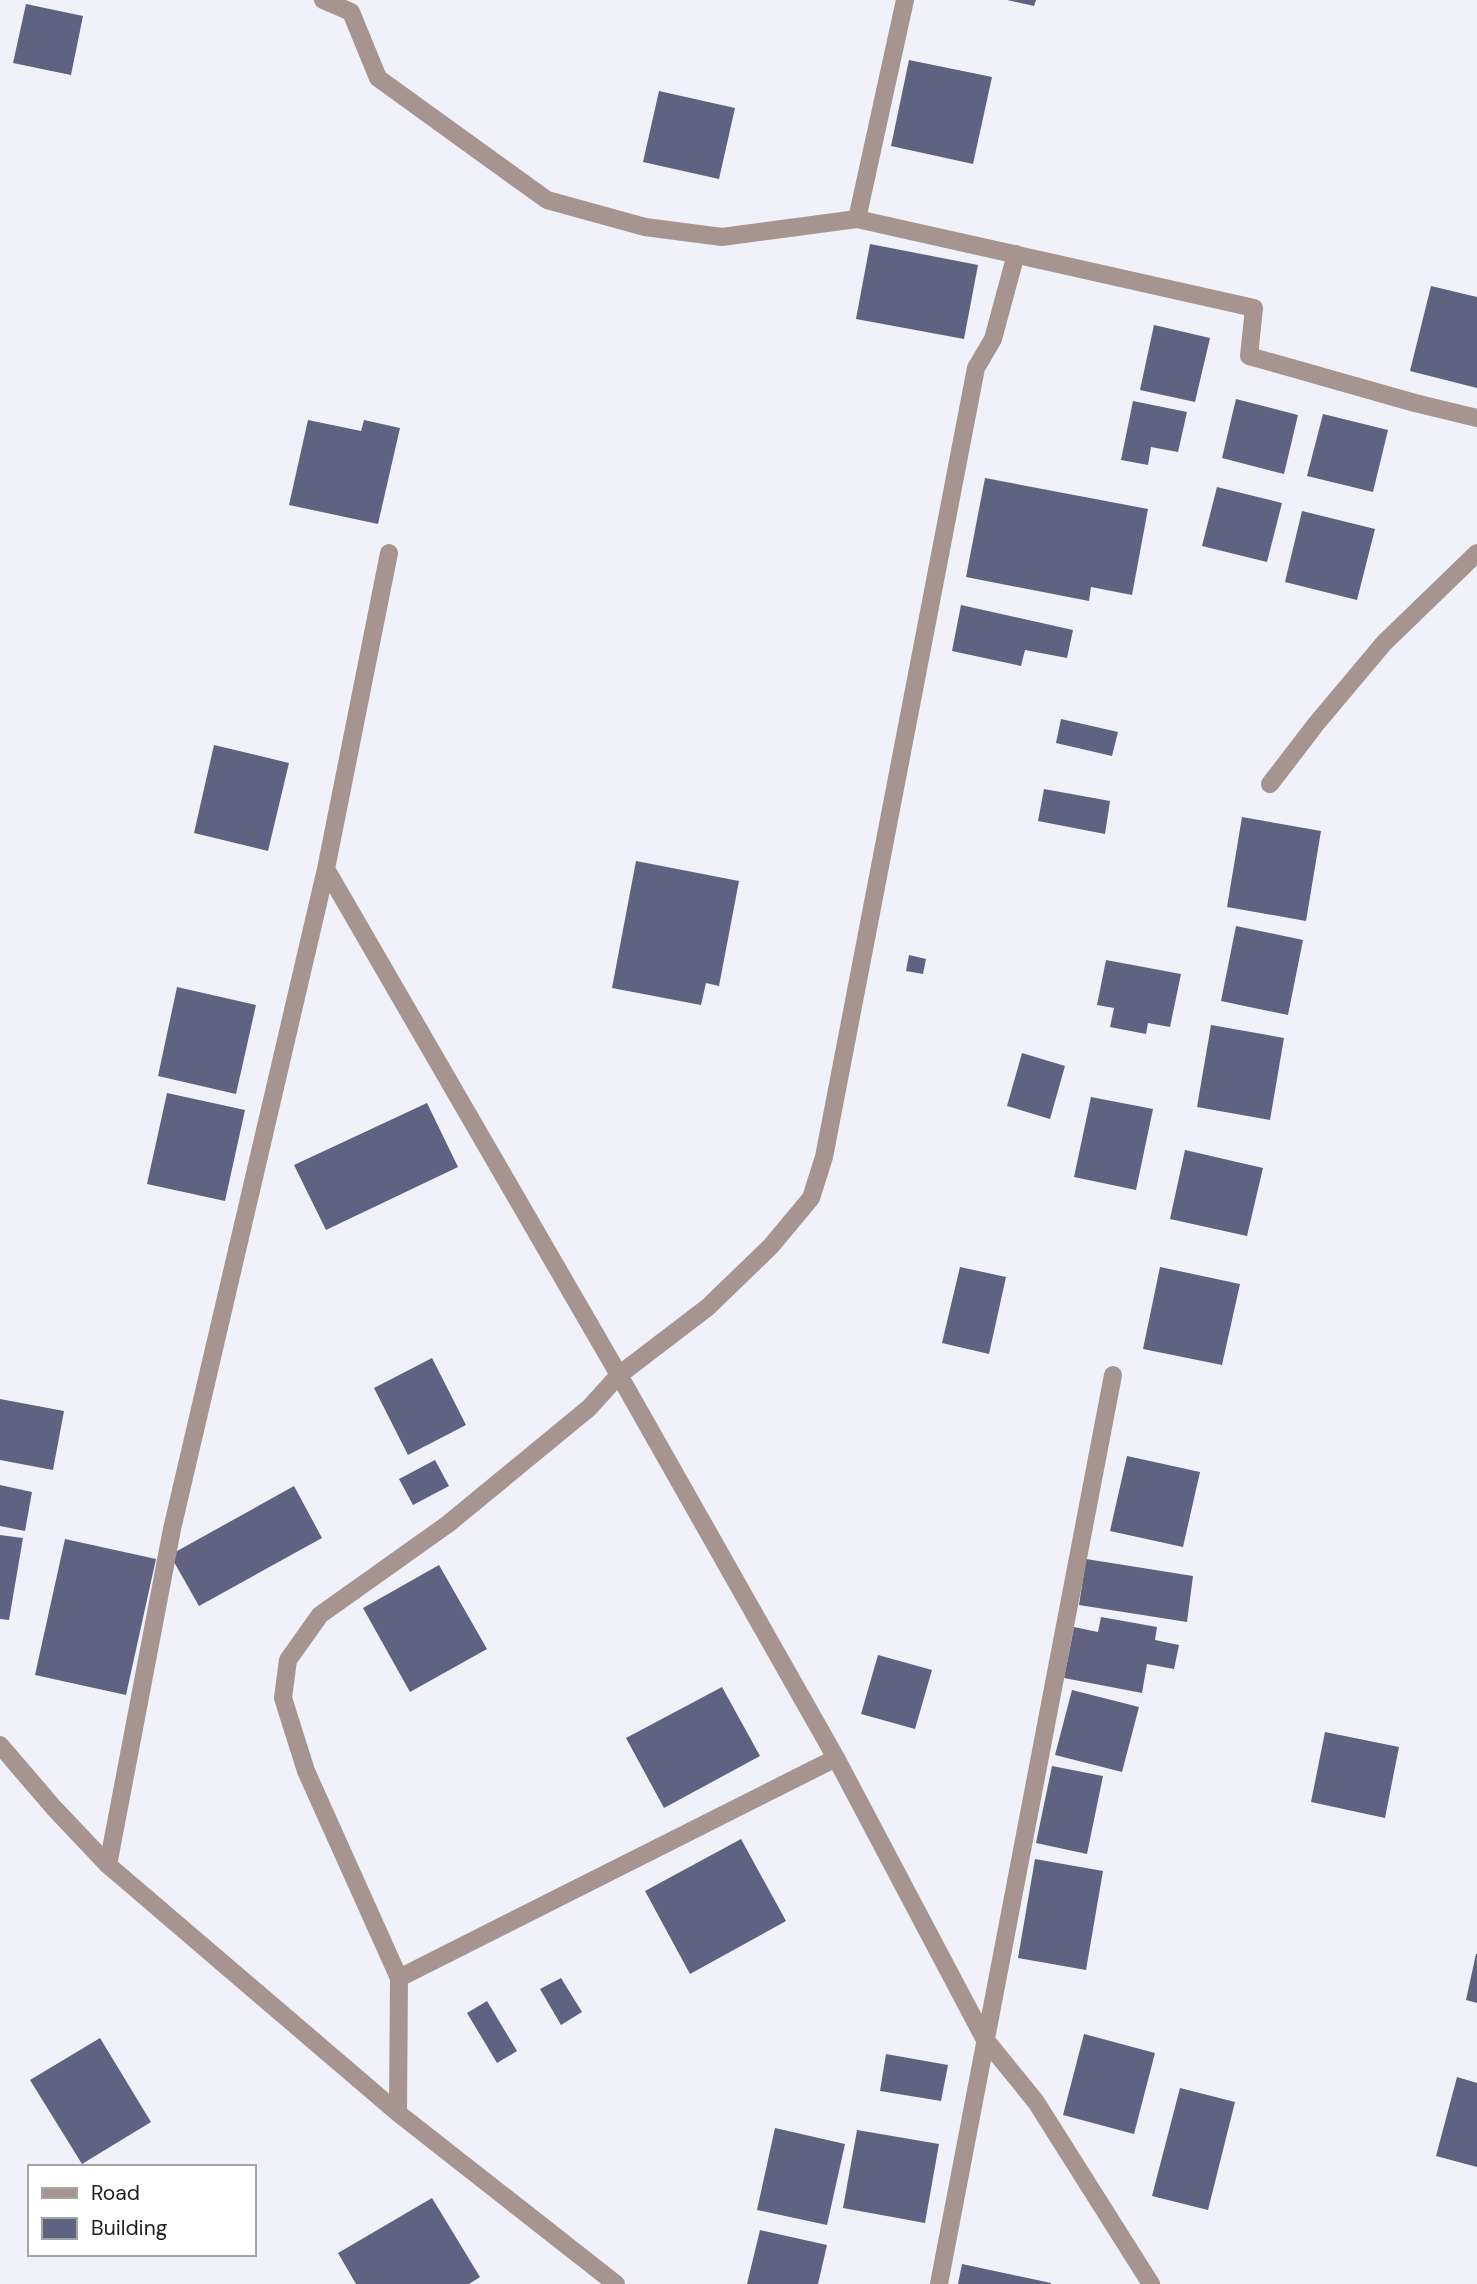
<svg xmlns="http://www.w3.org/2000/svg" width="1477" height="2284" viewBox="0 0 1477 2284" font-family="'DM Sans',sans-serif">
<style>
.building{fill:#5f6381}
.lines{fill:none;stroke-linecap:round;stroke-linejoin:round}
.minor{stroke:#a5948f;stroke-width:18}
</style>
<rect width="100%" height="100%" fill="#f0f1f9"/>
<path class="building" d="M 1007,0 L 1036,0 L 1034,6 Z
M 26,4 L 83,16 L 71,75 L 13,63 Z
M 909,60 L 992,77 L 973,164 L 891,146 Z
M 659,91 L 735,108 L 719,179 L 643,162 Z
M 870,244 L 978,265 L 964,339 L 856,319 Z
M 1431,286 L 1477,297 L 1477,388 L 1410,371 Z
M 1154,325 L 1210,338 L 1195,402 L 1140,390 Z
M 1236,399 L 1298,415 L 1284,474 L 1222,458 Z
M 1133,401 L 1187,412 L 1178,452 L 1151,447 L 1148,465 L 1121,460 Z
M 1323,414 L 1388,430 L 1373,492 L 1307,476 Z
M 308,420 L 361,431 L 364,420 L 400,428 L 378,524 L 289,505 Z
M 985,478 L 1148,509 L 1132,595 L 1091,587 L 1089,601 L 966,577 Z
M 1217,487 L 1282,503 L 1267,562 L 1202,546 Z
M 1302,511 L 1375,529 L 1357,600 L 1285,582 Z
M 961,605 L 1073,630 L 1067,658 L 1025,650 L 1021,666 L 952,651 Z
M 1061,719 L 1118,732 L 1112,756 L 1056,743 Z
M 214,745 L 289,763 L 268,851 L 194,833 Z
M 1044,789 L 1110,801 L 1105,834 L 1038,821 Z
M 1242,817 L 1321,831 L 1306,921 L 1227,907 Z
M 636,861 L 739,881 L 719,986 L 706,983 L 701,1005 L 612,988 Z
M 1236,926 L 1303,940 L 1288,1015 L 1221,1001 Z
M 909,955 L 926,959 L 923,974 L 906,971 Z
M 1106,960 L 1181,974 L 1170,1027 L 1148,1023 L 1146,1034 L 1110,1027 L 1114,1008 L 1097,1005 Z
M 177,987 L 256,1005 L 236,1094 L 158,1076 Z
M 1211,1025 L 1284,1038 L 1270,1120 L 1197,1107 Z
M 1022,1053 L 1065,1066 L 1050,1119 L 1007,1106 Z
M 167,1093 L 245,1110 L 225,1201 L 147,1184 Z
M 1091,1097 L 1153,1109 L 1136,1190 L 1074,1177 Z
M 427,1103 L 458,1167 L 326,1230 L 294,1165 Z
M 1185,1150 L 1263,1168 L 1247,1236 L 1170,1219 Z
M 960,1267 L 1006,1277 L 989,1354 L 942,1343 Z
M 1160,1267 L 1240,1284 L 1222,1365 L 1143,1349 Z
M 432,1358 L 466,1425 L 408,1455 L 374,1388 Z
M 0,1399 L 64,1411 L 53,1470 L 0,1460 Z
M 1127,1456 L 1200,1472 L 1183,1547 L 1110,1531 Z
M 435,1460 L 449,1486 L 413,1505 L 399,1479 Z
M 0,1485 L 32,1492 L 25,1531 L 0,1526 Z
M 294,1486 L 322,1538 L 199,1606 L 170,1555 Z
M 0,1535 L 23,1538 L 9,1620 L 0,1619 Z
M 65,1539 L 156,1559 L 126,1695 L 35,1675 Z
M 1086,1559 L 1193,1576 L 1187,1622 L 1079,1605 Z
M 439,1565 L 487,1649 L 410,1692 L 363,1608 Z
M 1101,1617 L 1157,1627 L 1155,1640 L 1179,1645 L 1174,1669 L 1147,1664 L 1142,1693 L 1064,1678 L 1074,1627 L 1098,1632 Z
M 878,1655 L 932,1670 L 915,1729 L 861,1714 Z
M 722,1687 L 760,1756 L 664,1808 L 626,1738 Z
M 1072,1690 L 1139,1707 L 1122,1772 L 1055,1755 Z
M 1325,1732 L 1399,1747 L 1385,1818 L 1311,1802 Z
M 1052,1766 L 1103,1776 L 1087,1854 L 1036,1843 Z
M 741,1839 L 786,1921 L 690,1974 L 645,1891 Z
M 1035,1859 L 1103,1871 L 1086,1970 L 1018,1958 Z
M 1476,1954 L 1477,1954 L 1477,2003 L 1466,2000 Z
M 561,1978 L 582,2012 L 561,2025 L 540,1989 Z
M 487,2001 L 517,2051 L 497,2063 L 467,2013 Z
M 1084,2034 L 1155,2053 L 1134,2134 L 1063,2115 Z
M 100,2038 L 151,2122 L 82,2164 L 30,2080 Z
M 886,2054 L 948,2065 L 941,2101 L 880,2091 Z
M 1457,2077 L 1477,2083 L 1477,2167 L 1436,2156 Z
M 1180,2088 L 1235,2102 L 1208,2210 L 1152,2196 Z
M 775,2128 L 845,2144 L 827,2225 L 757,2210 Z
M 857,2130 L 939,2144 L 925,2223 L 843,2208 Z
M 432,2198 L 480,2277 L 469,2284 L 356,2284 L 338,2253 Z
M 760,2230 L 827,2245 L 818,2284 L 747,2284 Z
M 962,2264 L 1051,2283 L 1051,2284 L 958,2284 Z"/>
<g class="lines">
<path class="minor" d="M 323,0 L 351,12 L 378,78 L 547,200 L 645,227 L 722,237 L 857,219 L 1254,308 L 1249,356 L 1415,403 L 1477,418
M 857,219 L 905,0
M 1270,784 L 1316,724 L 1384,643 L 1477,553
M 326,869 L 619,1375 L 836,1758 L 984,2038 L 1036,2102 L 1151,2284
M 0,1745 L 54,1808 L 108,1865 L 398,2113 L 616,2284
M 108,1865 L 172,1529 L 326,869 L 389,553
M 399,1978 L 836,1758
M 398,2113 L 399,1978 L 306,1771 L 283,1698 L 288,1660 L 320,1615 L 448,1524 L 589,1408 L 619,1375 L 708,1307 L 771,1246 L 811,1198 L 824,1157 L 976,368 L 993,339 L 1016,254
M 939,2284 L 1113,1375"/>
</g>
<rect x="28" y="2165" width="228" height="91" fill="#ffffff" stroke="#a5a5a6" stroke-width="2"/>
<rect x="42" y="2188" width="35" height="10" fill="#a5948f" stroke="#a5a5a6" stroke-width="2"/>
<text x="91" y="2200" font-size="21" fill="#1e1e21">Road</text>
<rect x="42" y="2218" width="35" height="21" fill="#5f6381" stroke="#a5a5a6" stroke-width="2"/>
<text x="91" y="2235" font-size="21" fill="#1e1e21">Building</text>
</svg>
